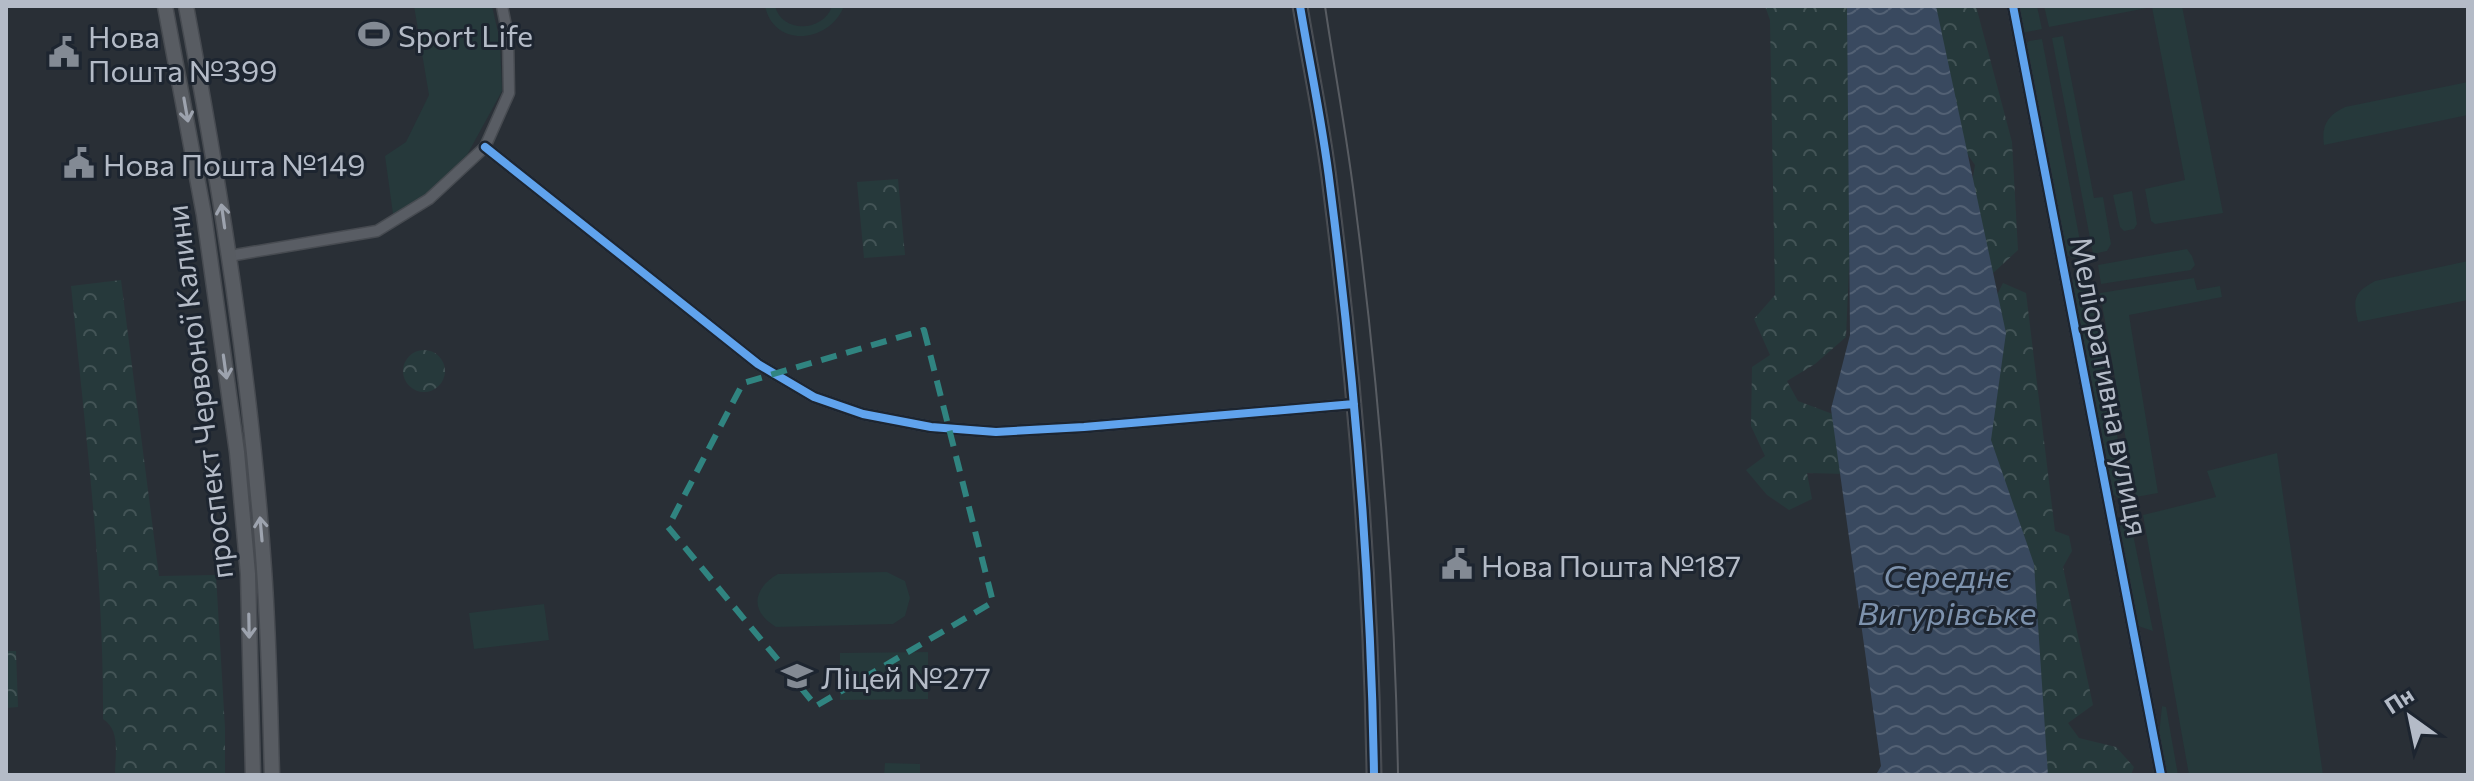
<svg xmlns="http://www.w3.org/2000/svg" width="2474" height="781" viewBox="0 0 2474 781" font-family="Commissioner,sans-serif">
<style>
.grass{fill:#26393b}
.forest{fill:url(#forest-crowns)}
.water{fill:url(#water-waves)}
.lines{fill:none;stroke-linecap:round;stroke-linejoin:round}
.street-casing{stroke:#474b51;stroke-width:13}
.secondary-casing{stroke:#474b51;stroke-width:17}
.street{stroke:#595d64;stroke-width:10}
.secondary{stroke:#585c62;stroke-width:14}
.tram{stroke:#585c62;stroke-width:2}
.cycleway-casing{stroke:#1d2530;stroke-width:13}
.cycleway{stroke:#60a3ed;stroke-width:8}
.oneway{stroke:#9da3ae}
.marked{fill:none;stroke:#308480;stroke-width:6;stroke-dasharray:16 10;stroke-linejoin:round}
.labels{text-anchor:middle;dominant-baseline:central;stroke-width:6;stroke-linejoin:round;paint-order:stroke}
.poi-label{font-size:30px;fill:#b4bbc7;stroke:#1d2530;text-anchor:start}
.street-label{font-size:30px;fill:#b4bbc7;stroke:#1d2530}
.water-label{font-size:32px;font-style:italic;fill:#7d92ad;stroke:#1d2530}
</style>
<defs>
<pattern id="forest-crowns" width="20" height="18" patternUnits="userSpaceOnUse" patternTransform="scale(2)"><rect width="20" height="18" fill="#26393b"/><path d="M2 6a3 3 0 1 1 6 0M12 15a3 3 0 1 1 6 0" fill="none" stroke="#435456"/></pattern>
<pattern id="water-waves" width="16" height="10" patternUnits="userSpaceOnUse" patternTransform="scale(2)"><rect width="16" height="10" fill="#39495f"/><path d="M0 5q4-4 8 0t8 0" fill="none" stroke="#536174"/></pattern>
</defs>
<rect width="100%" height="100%" fill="#292f36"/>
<path class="grass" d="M 414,6 L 492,6 L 500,41 L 502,91 L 467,155 L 426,194 L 393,214 L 385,156 L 406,142 L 429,95 Z
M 765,6 L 775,6 C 782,34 824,32 832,6 L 844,6 C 830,43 774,49 765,6 Z
M 2017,6 L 2037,6 L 2042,29 L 2022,33 Z
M 2044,6 L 2182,6 L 2223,213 L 2155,224 L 2151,221 L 2145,189 L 2185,180 L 2152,7 L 2049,27 Z
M 2063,36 L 2094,198 L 2103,197 L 2111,244 L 2107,251 L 2093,254 L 2052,38 Z
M 2042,39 L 2083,257 C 2075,259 2070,259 2064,251 L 2024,46 L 2029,41 Z
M 2468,82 L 2468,115 L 2324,145 C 2321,125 2328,115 2345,107 Z
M 2132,191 L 2137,224 L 2134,229 L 2124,231 L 2120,227 L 2113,195 Z
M 2187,249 L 2192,256 L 2195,265 L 2191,270 L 2101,284 L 2098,265 Z
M 2468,261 L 2468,300 L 2358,322 C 2353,299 2353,293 2375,281 Z
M 2086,268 L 2129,500 C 2120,500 2115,497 2110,489 L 2071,283 L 2079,272 Z
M 2194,278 L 2197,290 L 2220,286 L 2222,297 L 2129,315 L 2158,493 L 2136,497 L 2100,293 Z
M 2277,453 L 2323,775 L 2189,775 L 2143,515 L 2216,497 L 2207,471 Z
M 2129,515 L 2153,631 L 2138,626 L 2118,529 L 2122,519 Z
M 887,572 L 905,581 L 910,598 L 905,616 L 893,624 L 776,627 C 749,611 753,588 778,574 Z
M 544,604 L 549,640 L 474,649 L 469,613 Z
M 928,652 L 928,699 L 840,700 L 840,653 Z
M 2162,706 L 2166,707 L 2178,775 L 2166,775 L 2159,735 Z
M 885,763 L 920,764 L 920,775 L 884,775 Z"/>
<path class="forest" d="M 1765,6 L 1848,6 L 1855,131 L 1846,337 L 1815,364 L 1787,381 L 1798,401 L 1838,416 L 1847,474 L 1807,473 L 1812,499 L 1789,510 L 1767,495 L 1746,470 L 1765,456 L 1751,426 L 1752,367 L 1770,355 L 1754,319 L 1775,295 L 1770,20 Z
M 1918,6 L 1976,6 L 2012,142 L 2018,250 L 1990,276 L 1962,241 L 1975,165 L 1943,120 Z
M 898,179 L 905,255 L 864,258 L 857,182 Z
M 121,280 L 159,576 L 216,575 L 225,728 L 225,775 L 115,775 C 115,756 121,730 103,719 C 104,574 85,430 71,286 Z
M 2003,283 L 2026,293 L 2055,531 L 2069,536 L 2072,551 L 2063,567 L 2093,705 L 2068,723 L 2079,738 L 2116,747 L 2134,767 L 2131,775 L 2040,775 L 1978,423 L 1985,319 Z
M403 371a21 21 0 1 1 42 0a21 21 0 1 1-42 0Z
M 6,651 L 16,651 L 18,707 L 6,708 Z"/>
<path class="water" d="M 1847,6 L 1936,6 L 2006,333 L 1991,440 L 2034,564 L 2048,775 L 1876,775 L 1881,766 L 1831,409 L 1850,335 Z"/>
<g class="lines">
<defs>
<path id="street" d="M 2013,6 L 2161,775
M 485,147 L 758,364 L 814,397 L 863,414 L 931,427 L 996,432 L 1084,427 L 1354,404
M 229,256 L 377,231 L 429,199 L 485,147 L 509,93 L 508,36 L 502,6"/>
<path id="secondary" d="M 165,6 L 204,215 L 237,452 L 248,574 L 253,775
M 186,6 C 221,192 251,380 264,569 C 269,638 270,707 272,775
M 1300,6 C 1310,66 1323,126 1330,186 C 1355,381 1371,579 1374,775"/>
</defs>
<use href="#street" class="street-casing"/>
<use href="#secondary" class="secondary-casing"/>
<use href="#street" class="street"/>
<use href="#secondary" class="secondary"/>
<path class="tram" d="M 1325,6 C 1335,74 1348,142 1356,211 C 1380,398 1395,586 1398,775"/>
<defs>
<path id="cycleway" d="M 1300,6 C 1310,66 1323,126 1330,186 C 1355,381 1371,579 1374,775
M 2013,6 L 2161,775
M 485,147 L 758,364 L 814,397 L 863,414 L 931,427 L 996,432 L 1084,427 L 1354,404"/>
</defs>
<use href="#cycleway" class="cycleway-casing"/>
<use href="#cycleway" class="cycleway"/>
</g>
<defs><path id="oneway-shaft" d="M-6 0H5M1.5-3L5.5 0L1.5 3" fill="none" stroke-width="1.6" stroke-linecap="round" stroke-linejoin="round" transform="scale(2)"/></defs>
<g class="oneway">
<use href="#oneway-shaft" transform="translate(186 110) rotate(80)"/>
<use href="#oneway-shaft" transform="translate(223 216) rotate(-98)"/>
<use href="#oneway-shaft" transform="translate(225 367) rotate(82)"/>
<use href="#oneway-shaft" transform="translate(261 529) rotate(-95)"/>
<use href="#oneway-shaft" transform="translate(249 626) rotate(89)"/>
</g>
<path class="marked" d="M 924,330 L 993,602 L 816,706 L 668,527 L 743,383 Z"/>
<defs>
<symbol id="stadium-bare" viewBox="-9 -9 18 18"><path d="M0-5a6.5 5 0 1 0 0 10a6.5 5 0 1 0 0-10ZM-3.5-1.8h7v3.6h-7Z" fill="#838a94" stroke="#1d2530" stroke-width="2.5" paint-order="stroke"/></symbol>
<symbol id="civic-bare" viewBox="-9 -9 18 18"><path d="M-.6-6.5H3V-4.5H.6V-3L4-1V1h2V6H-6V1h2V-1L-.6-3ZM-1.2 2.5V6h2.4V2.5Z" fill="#838a94" stroke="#1d2530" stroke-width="2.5" paint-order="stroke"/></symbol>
<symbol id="school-bare" viewBox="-9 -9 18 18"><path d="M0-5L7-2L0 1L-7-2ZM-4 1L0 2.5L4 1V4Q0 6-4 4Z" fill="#838a94" stroke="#1d2530" stroke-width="2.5" paint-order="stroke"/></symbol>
</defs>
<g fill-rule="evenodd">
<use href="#stadium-bare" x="352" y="12" width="44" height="44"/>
<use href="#civic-bare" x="42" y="30" width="44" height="44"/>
<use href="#civic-bare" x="57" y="141" width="44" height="44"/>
<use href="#civic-bare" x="1435" y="542" width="44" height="44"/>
<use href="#school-bare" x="775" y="654" width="44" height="44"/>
</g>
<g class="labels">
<g class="poi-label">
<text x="398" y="34">Sport Life</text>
<text x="88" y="35">Нова<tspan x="88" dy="34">Пошта №399</tspan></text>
<text x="103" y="163">Нова Пошта №149</text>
<text x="1481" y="564">Нова Пошта №187</text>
<text x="821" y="676">Ліцей №277</text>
</g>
<g class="street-label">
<text transform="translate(2111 386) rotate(79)">Меліоративна вулиця</text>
<text transform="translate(198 392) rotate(-97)">проспект Червоної Калини</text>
</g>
<g class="water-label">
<text x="1947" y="575">Середнє<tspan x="1947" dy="37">Вигурівське</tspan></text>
</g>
</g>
<rect width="2474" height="781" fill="none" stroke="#b4bbc7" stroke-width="16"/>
<g transform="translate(2410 717) rotate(327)" stroke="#1d2530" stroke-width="6" paint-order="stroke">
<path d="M0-6L14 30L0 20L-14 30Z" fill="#b4bbc7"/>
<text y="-12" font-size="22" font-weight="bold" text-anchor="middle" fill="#b4bbc7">Пн</text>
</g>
</svg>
